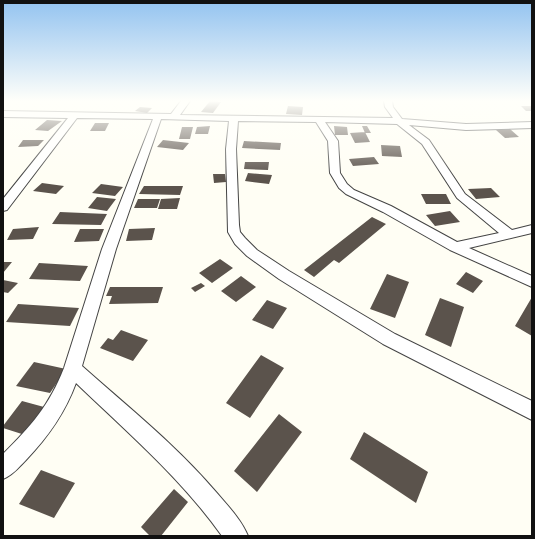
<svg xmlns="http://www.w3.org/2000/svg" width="535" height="539" viewBox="0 0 535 539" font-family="'IBM Plex Serif',serif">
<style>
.building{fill:#5b534c}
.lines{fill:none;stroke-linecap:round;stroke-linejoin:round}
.street-casing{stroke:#444;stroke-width:2}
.street{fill:#fff;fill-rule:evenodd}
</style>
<rect width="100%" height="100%" fill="#fffef4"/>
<path class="building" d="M 210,101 L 221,102 L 213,113 L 201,112 Z
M 288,106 L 303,107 L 302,115 L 286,114 Z
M 521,106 L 532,106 L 532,111 L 526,111 Z
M 140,107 L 152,108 L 147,113 L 135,111 Z
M 47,120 L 62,121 L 48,131 L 35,130 Z
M 95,123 L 109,123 L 105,131 L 90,131 Z
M 210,126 L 208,134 L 195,134 L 197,127 Z
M 334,126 L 347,127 L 348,135 L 335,135 Z
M 362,126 L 367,126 L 371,133 L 365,133 Z
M 182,127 L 193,127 L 190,139 L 179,139 Z
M 510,129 L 519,137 L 505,138 L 496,130 Z
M 365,132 L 370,142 L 355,143 L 350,133 Z
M 23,140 L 44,140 L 38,146 L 18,147 Z
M 163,140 L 189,143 L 183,150 L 157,147 Z
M 244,141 L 281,143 L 280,150 L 242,148 Z
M 381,145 L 400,146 L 402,157 L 382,156 Z
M 374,157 L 379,164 L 353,166 L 349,159 Z
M 245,162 L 269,162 L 268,170 L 244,169 Z
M 248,173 L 272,175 L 269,184 L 245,181 Z
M 213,174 L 225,174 L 226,182 L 214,183 Z
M 42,183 L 64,186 L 56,194 L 33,191 Z
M 101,184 L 123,187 L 115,196 L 92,193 Z
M 144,186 L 183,186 L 180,195 L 139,194 Z
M 491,188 L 500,197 L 476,199 L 468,189 Z
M 421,194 L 446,194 L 451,204 L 426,204 Z
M 97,197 L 116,199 L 107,211 L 88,208 Z
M 180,198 L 177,209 L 158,209 L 161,199 Z
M 138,199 L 160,199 L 157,208 L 134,208 Z
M 450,211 L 460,222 L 435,226 L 426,215 Z
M 60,212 L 107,214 L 101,225 L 52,224 Z
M 372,217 L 386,224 L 339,263 L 334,260 L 314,277 L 304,270 Z
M 39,227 L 33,239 L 7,240 L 13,229 Z
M 155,228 L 152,240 L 126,241 L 129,229 Z
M 80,229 L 104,229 L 99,241 L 74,242 Z
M 220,259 L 233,268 L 212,283 L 199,273 Z
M 3,262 L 12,262 L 3,273 Z
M 39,263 L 88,266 L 80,281 L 29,279 Z
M 466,272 L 483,281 L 473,293 L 456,284 Z
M 387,274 L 409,282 L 395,318 L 370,309 Z
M 241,276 L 256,287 L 236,302 L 221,291 Z
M 3,280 L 18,283 L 8,293 L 3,292 Z
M 201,283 L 205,286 L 195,292 L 191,288 Z
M 110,287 L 163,287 L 158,303 L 109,304 L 112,296 L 106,296 Z
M 532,297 L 532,336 L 515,326 Z
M 440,298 L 464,307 L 451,347 L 425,335 Z
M 267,300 L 287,308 L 273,329 L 252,320 Z
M 18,304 L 79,308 L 70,326 L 6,322 Z
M 121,330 L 148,340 L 133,361 L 100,348 L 108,338 L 113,340 Z
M 261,355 L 284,368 L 250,418 L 226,403 Z
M 34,362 L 66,369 L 50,393 L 16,386 Z
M 22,401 L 44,407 L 25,435 L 3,428 L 3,426 Z
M 279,414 L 302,432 L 257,492 L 234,471 Z
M 364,432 L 428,472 L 416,503 L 350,459 Z
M 41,470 L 75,483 L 54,518 L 19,504 Z
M 174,489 L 188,502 L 161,536 L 150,536 L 141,527 Z"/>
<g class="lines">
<defs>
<path id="street" d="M 181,101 L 190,101 L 180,115 L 393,118 L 385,107 L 384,101 L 392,101 L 393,107 L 402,119 L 466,124 L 532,122 L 532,128 L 466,130 L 409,125 L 429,140 L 465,194 L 512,230 L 532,225 L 532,233 L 469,248 L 532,276 L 532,287 L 450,250 L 383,212 L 346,194 L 339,188 L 330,173 L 328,141 L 316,122 L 238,121 L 236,149 L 239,225 L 240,232 L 245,238 L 257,250 L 289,271 L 395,334 L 532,401 L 532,420 L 383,344 L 279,279 L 247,256 L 235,244 L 228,232 L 226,149 L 229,121 L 161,119 L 116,249 L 82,366 C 128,407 176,445 216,492 C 227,505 241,519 248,536 L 222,536 C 181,478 127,432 76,383 C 65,413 48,437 26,460 C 19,467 13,475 3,479 L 3,454 C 31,426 49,406 64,368 L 102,249 L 153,119 L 77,118 L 7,210 L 3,211 L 3,199 L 68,118 L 3,117 L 3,111 L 171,114 ZM 325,122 L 397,124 L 422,144 L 457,198 L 499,233 L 457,242 L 391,206 L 354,190 L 347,184 L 340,173 L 338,141 Z"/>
</defs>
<use href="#street" class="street-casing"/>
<use href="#street" class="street"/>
</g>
<linearGradient id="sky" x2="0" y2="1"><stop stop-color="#93c3f0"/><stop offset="0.57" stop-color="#fffffa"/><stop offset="1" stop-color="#fffffa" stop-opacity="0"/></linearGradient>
<rect width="535" height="177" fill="url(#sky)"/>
<rect width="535" height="539" fill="none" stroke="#111111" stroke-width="8"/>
</svg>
